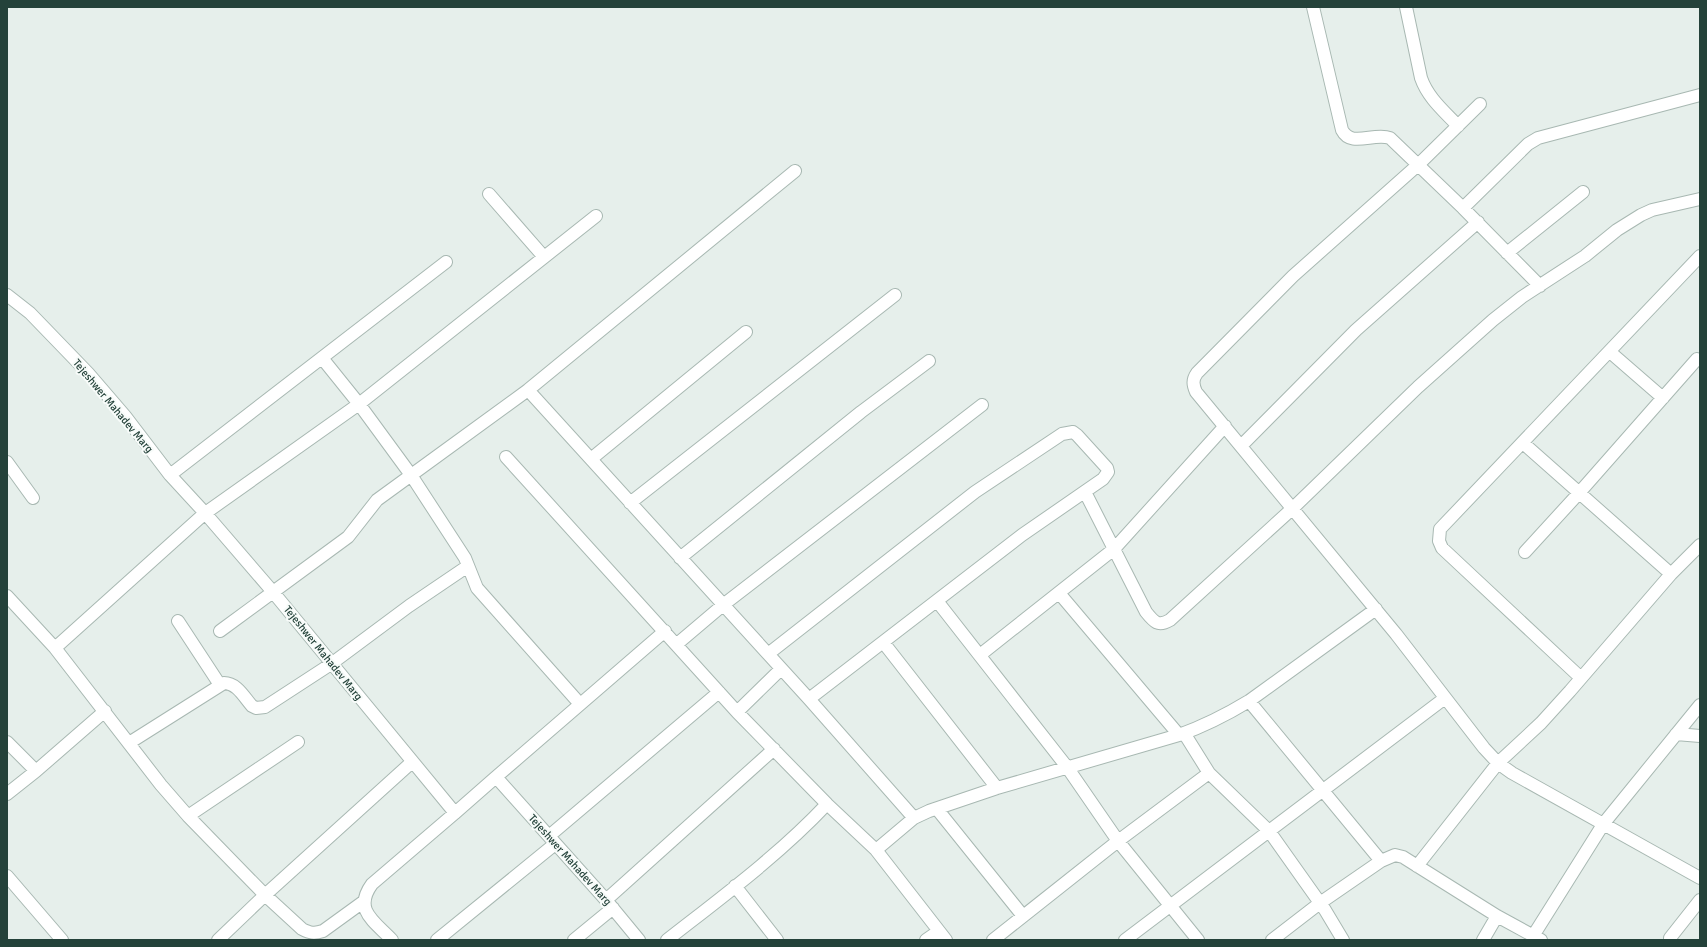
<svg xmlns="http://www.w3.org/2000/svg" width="1707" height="947" viewBox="0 0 1707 947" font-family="Signika,sans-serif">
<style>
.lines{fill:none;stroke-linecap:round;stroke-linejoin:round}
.street-casing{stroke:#a8b8b2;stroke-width:14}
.street{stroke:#fff;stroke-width:12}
.labels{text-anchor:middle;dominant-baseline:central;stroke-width:4;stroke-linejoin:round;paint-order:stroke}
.street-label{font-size:11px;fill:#24423a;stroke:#f7fbf9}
</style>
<rect width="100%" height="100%" fill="#e6efeb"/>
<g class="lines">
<defs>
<path id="street" d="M 1313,7 L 1342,130 C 1351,148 1374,132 1390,138 L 1463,208 L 1540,286
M 1406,7 L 1421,78 C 1428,98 1444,111 1458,126
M 1480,104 L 1419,164 L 1293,276 L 1197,373 C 1192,380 1193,385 1196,392 L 1396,634 L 1484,748 L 1498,763 L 1512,773 L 1700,878
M 489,194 L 544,257
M 1463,208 L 1528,144 L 1538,138 L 1700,95
M 1507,253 L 1583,192
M 7,295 L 30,313 L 88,373 L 125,416 L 170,475 L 205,513 L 273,592 L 455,813 L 496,777 L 606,900 L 639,940
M 1610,352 L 1663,398
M 322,358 L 359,404 L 411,475 L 465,558 L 477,588 L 580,704
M 528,390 L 809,699 L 914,818
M 1523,443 L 1671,574
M 1241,446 L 1356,330 L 1478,222
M 506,457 L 737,712 L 827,804 L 876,850 L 946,940
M 591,459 L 746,332
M 7,462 L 33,498
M 170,475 L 446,262
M 1085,492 L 1146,612 C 1154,622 1158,627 1170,620 L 1293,508 L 1418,387 L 1493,320 L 1522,297 L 1585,256 L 1617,230 L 1641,215 L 1652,210 L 1700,199
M 630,503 L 895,295
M 1525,552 L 1579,493 L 1697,359
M 680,558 L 861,412 L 929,361
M 1059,593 L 1179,735
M 7,596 L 55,648 L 161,785 L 188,816 L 265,895 L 302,929 C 310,933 314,934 323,931 L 363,902
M 937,601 L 1067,767 L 1118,841 L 1198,940
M 178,621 L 220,685
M 220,631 L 348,537 L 377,500 L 528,390 L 795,171
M 883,642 L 997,788
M 677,644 L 723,605 L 982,405
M 55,648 L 204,514 L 359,404 L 596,216
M 768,654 L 975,492 L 1062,434 L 1073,432 L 1077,435 L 1107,468 L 1108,472 L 1103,479 L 1022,535 L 809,699
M 980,655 L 1114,549 L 1225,426
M 1581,678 L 1442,548 L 1439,541 L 1440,529 L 1700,256
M 1249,701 L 1381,861
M 737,712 L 781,669
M 1184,733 L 1209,773 L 1269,831 L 1325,910 L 1343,940
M 1676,734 L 1700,736
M 7,742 L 36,771
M 129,743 L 224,683 C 237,683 244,697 252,706 L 256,708 L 265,707 L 331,664 L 409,606 L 468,566
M 496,777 L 665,631
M 7,794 L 36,771 L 105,711
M 937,809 L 1023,916
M 188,816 L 298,742
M 549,836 L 719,692
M 876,850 L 914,818 L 929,811 L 997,788 L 1179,735 C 1204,726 1226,715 1249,701 L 1376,609
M 1417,866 L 1498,763 L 1541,723 L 1570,691 L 1671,574 L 1700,545
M 7,876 L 62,940
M 735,886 L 777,940
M 606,900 L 774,749
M 1533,936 L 1604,823 L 1700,705
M 1670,938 L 1700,900
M 218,940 L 265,895 L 412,762
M 392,940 C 374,921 353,910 372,884 L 455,813
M 437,940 L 555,844
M 574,940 L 613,908
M 667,940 C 722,897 779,855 827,804
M 926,940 L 939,931
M 993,940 L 1118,841 L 1209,773
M 1125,940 L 1445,698
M 1272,940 L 1320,903 L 1381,861 L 1395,855 L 1403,857 L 1497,916 L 1541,940
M 1483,940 L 1497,916"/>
</defs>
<use href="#street" class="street-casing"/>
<use href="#street" class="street"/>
</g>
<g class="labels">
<g class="street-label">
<text transform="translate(113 406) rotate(50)">Tejeshwer Mahadev Marg</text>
<text transform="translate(323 653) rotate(51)">Tejeshwer Mahadev Marg</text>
<text transform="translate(570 860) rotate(48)">Tejeshwer Mahadev Marg</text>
</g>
</g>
<rect width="1707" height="947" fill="none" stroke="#24423a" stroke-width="16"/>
</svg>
